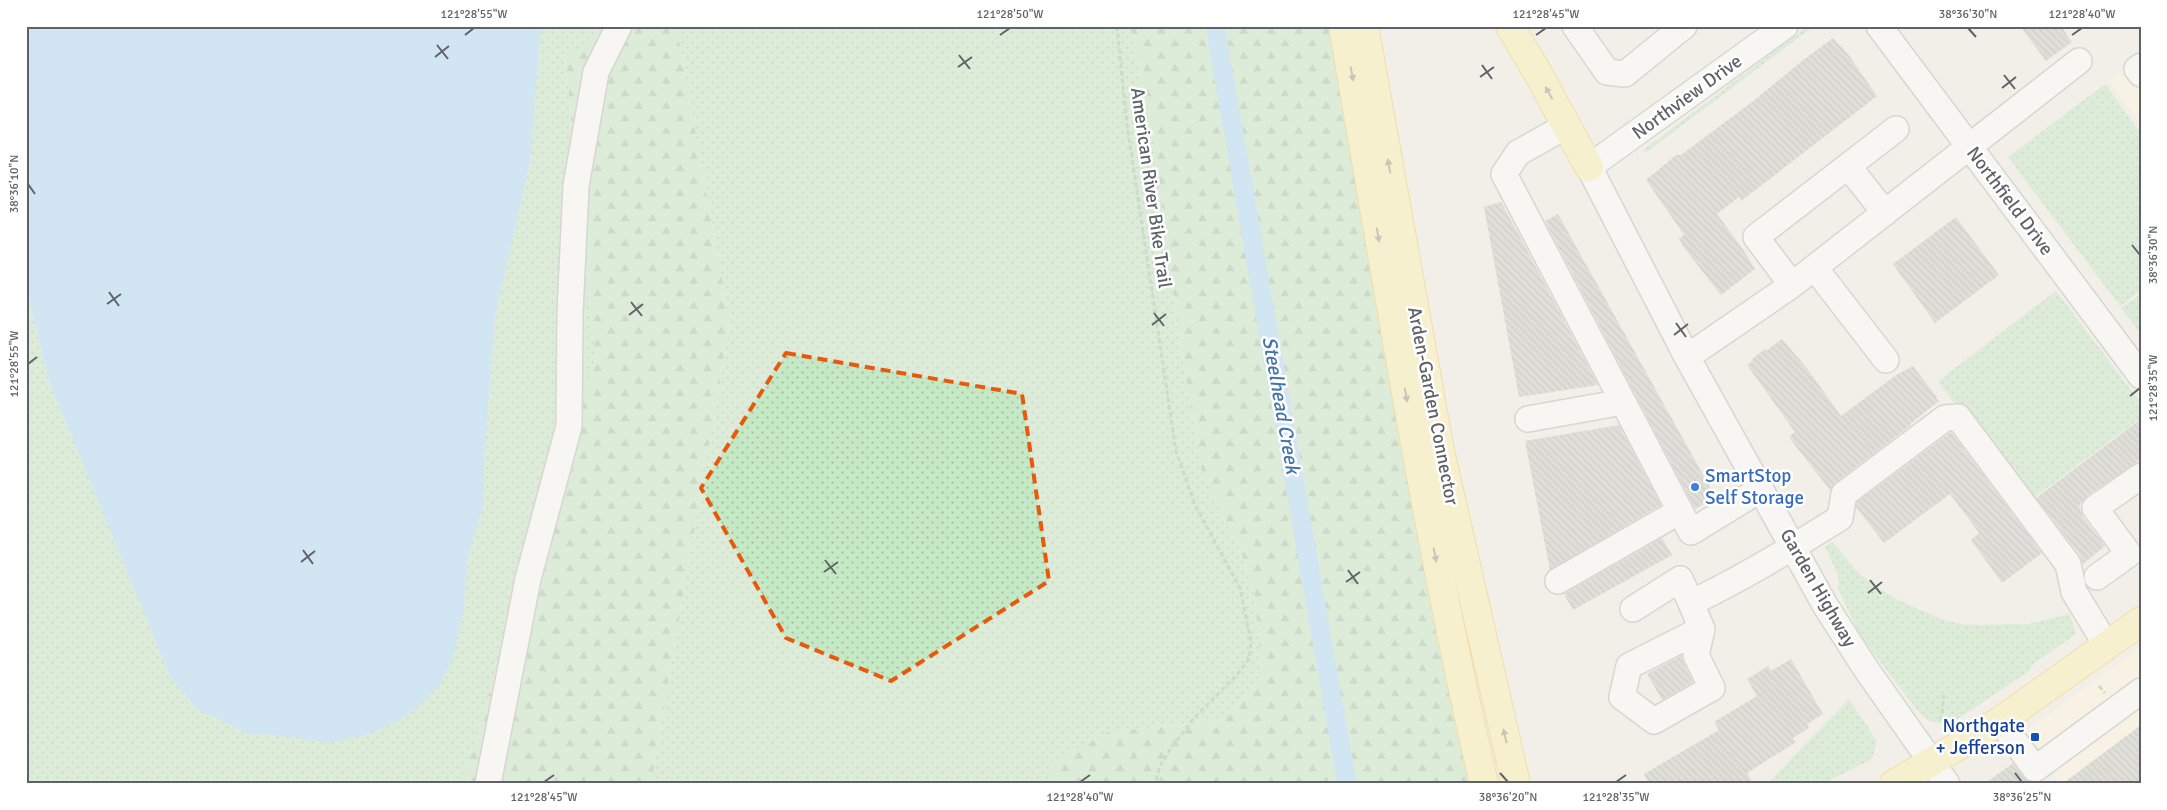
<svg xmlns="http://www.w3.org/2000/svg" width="2167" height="810" viewBox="0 0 2167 810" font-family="Signika,sans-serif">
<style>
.commercial{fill:#fef7e0}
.grass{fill:url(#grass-dots)}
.forest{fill:url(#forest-firs)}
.water{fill:#aadaff}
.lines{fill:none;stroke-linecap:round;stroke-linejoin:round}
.canal{stroke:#aadaff;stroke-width:19}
.building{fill:url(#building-back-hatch)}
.minor-casing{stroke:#b5b8bc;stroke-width:28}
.major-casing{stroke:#f2c960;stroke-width:30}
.path{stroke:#9cc7a9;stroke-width:3;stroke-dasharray:5 2.5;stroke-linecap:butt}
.minor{stroke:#fff;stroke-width:25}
.major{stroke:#fff2af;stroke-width:28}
.oneway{fill:#979581}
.marked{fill:none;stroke:#e8590c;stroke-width:4;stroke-dasharray:10 6;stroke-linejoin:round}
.ticks{fill:none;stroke:#5f6368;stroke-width:2}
.shop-dot{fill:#3f7fe0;stroke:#fff;stroke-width:2}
.transit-dot{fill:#1a4fb4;stroke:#fff;stroke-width:2}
.labels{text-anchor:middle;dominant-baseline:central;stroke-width:5;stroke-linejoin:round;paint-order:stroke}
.street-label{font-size:19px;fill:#5f6368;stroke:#fff}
.shop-label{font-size:19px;fill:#366cbe;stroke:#fff;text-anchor:start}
.transit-label{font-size:19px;fill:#164399;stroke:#fff;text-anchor:end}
.water-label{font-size:20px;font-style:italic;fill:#4174aa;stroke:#fff}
.neatline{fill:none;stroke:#5f6368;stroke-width:2}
.ticks-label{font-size:12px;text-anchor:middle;fill:#5f6368}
</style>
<defs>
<pattern id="grass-dots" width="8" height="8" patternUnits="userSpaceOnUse" patternTransform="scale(1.25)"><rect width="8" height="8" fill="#c5e8c5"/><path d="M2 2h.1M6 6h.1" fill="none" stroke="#a3c0a4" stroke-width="1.8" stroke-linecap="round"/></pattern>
<pattern id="forest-firs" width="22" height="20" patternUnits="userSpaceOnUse" patternTransform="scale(1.25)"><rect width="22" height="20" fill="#c5e8c5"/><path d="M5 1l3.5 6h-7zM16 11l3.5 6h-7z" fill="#a3c0a4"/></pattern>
<pattern id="building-back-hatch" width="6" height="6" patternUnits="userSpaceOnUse" patternTransform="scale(1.25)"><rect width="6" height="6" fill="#cccac5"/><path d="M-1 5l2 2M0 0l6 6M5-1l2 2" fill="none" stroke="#a9a8a4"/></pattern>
</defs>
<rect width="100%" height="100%" fill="#f1efe8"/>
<path class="commercial" d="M 2141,57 L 2141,124 L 2109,81 Z
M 2141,647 L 2141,784 L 2062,784 L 2023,733 Z"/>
<path class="grass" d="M 541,26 L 613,26 L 565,58 L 595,362 L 460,784 L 26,784 L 26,289 L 49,381 L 169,674 L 196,709 L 249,734 L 275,735 L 464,606 L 467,560 L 484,503 L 484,463 L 495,317 L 530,162 Z
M 658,26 L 1130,26 L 1150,117 L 1181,350 L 1202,472 L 1240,548 L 1255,599 L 1262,676 L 1225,720 L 1108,732 L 1050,764 L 1056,784 L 651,784 L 730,323 L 677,29 Z
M 1808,26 L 1814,26 L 1648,151 L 1645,152 L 1642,151 Z
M 2105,84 L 2141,134 L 2141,290 L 2120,306 L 2008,157 Z
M 2056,291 L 2141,403 L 2141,418 L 2028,502 L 1938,381 Z
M 2141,294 L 2141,334 L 2121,308 Z
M 1832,542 L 1859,573 L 1877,587 L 1898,600 L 1941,619 L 1964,625 L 2028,624 L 2070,614 L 2076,634 L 2033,664 L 2029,671 L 1949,725 L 1929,721 L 1917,710 L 1860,635 L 1838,589 L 1838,575 L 1825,547 Z
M 1849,699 L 1877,741 L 1872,759 L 1823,784 L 1767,784 Z"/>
<path class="forest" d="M 613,26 L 658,26 L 677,29 L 730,323 L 651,784 L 460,784 L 595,362 L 565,57 Z
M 1130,26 L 1350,26 L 1469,784 L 1056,784 L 1050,764 L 1108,732 L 1225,720 L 1262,676 L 1255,599 L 1240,548 L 1202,472 L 1181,350 L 1150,117 Z"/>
<path class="water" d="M 26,26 L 541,26 L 530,162 L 495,317 L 484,463 L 484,503 L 467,560 L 464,606 L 454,655 L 439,686 L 413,711 L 388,726 L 368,734 L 330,743 L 275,735 L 249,734 L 196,709 L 169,674 L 49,381 L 26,289 Z"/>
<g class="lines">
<path class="canal" d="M 1215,26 L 1347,784"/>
</g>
<path class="building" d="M 2020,26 L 2061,26 L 2072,42 L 2046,61 Z
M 1833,38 L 1848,54 L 1877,96 L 1741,201 L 1739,197 L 1717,214 L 1744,251 L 1755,269 L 1721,295 L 1681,244 L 1682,243 L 1679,239 L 1684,235 L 1646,180 L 1676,155 L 1681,155 L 1752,102 L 1802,61 Z
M 1501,202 L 1519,235 L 1598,385 L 1519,397 L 1484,207 Z
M 1558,214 L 1716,498 L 1695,509 L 1545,221 Z
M 1956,217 L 1999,275 L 1935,323 L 1893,264 Z
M 1782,339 L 1806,367 L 1841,416 L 1895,376 L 1913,366 L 1937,397 L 1936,398 L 1939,401 L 1909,425 L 1911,425 L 1835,483 L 1830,490 L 1791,440 L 1790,436 L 1795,432 L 1747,365 L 1752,362 L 1751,360 L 1765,349 L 1766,351 Z
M 2141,419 L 2141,459 L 2087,496 L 2079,506 L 2083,517 L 2105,546 L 2083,564 L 2080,555 L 2036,498 Z
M 1619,425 L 1661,505 L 1550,570 L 1525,441 Z
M 1951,432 L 2042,553 L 2002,583 L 1971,540 L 1979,533 L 1950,494 L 1884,543 L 1856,507 L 1857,502 Z
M 1662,538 L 1672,555 L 1573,610 L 1564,594 Z
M 1682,655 L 1683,661 L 1693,682 L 1662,700 L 1647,674 Z
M 1791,659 L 1823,714 L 1807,724 L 1809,728 L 1793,738 L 1796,742 L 1747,773 L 1753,784 L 1649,784 L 1644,774 L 1719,730 L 1714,722 L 1757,696 L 1747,679 L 1768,666 L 1771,671 Z
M 2141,725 L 2141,784 L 2062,784 Z
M 2013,763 L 2023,777 L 2032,784 L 1984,784 Z"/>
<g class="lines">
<defs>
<path id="minor" d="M 1575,26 L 1607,72 L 1625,74 L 1684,26
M 1785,26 L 1589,167 L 1687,357 L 1825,605 L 1866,669 L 1947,784
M 1879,26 L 2141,376
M 2141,66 L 2137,69 L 2141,74
M 1566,126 L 1518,153 L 1504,174 L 1691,532 L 1761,489
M 1848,166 L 1885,213
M 1815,268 L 1886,360
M 1792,285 L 1756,237 L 1896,129
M 1687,357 L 1792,285 L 2079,61
M 1528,419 L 1623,402
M 2097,577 L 2129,554 L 2095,508 L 2141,476
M 1558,581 L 1680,511
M 1691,603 L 1702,629 L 1696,655 L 1712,688 L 1654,721 L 1622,697 L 1629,666 L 1702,629
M 1633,609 L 1680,579 L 1691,603 C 1743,578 1792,548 1840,518 L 1844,494 L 1945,418 L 1958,417 L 2068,564 L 2074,592 L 2107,646
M 2000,721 L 2035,769 L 2141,691
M 488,784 L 528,579 L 569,426 L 570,313 L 576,186 L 596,72 L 619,26"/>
<path id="major" d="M 1343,26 C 1387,279 1426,533 1484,784
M 1364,26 L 1440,451 L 1516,784
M 1510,26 L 1535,68 L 1589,167
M 1894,784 L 2000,721 L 2141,621"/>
</defs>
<use href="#minor" class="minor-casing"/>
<use href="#major" class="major-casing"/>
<path class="path" d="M 1117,26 L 1127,125 L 1176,451 L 1195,505 L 1240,588 L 1251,642 L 1249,659 L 1235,677 L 1194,718 L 1171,748 L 1160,766 L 1155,784
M 2099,686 L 2105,693
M 1941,721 L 1944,695"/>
<use href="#minor" class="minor"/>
<use href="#major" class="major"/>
</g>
<defs><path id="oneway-solid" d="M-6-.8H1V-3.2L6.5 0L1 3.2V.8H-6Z" transform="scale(1.25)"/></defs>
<g class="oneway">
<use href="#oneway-solid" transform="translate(1352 74) rotate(80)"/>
<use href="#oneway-solid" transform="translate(1549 93) rotate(-119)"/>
<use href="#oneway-solid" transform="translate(1389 166) rotate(-100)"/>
<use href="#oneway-solid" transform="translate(1378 235) rotate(81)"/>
<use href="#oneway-solid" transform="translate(1406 395) rotate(80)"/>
<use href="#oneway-solid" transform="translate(1435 555) rotate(79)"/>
<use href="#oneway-solid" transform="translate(1505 736) rotate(-103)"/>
</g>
<path d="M0 0H2167V810H0ZM 786,353 L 1022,394 L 1049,581 L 891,681 L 786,638 L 701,488 Z" fill="#f1efe8" fill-opacity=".55" fill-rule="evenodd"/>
<path class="marked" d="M 786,353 L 1022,394 L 1049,581 L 891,681 L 786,638 L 701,488 Z"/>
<path class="ticks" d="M 1968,28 L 1976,37M 465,35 L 474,28M 1000,35 L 1010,28M 1536,35 L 1546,28M 2072,35 L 2082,28M 437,45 L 448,59M 959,55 L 970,69M 435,57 L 449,46M 1482,65 L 1492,79M 958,67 L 972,57M 2004,75 L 2015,89M 1480,77 L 1494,67M 2002,88 L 2016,77M 28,184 L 35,194M 2132,245 L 2140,255M 109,292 L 119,306M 631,302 L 642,316M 107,304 L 121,294M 1154,313 L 1164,326M 629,315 L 643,304M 1676,323 L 1686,337M 1152,325 L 1166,314M 1674,335 L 1688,324M 28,364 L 37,357M 2130,396 L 2140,388M 303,550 L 313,564M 825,560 L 836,574M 301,562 L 315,551M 1348,570 L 1358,584M 824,572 L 838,562M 1870,580 L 1881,594M 1346,582 L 1360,572M 1868,593 L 1882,582M 1500,773 L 1508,782M 2015,773 L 2022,782M 544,782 L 554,775M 1080,782 L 1090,775M 1616,782 L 1626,775"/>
<circle class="shop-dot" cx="1695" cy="487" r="5"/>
<rect class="transit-dot" x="2030" y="732" width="10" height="10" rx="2.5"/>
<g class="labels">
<g class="street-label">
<text transform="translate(1687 97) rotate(-36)">Northview Drive</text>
<text transform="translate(1151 188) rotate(82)">American River Bike Trail</text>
<text transform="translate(2010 201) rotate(53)">Northfield Drive</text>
<text transform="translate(1433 406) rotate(79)">Arden-Garden Connector</text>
<text transform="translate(1818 588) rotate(60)">Garden Highway</text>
</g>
<g class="shop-label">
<text x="1705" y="476">SmartStop<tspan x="1705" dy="22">Self Storage</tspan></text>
</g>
<g class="transit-label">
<text x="2025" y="726">Northgate<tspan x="2025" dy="22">+ Jefferson</tspan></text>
</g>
<g class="water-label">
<text transform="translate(1281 405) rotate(80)">Steelhead Creek</text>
</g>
</g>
<rect width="2167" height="810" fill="none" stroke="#ffffff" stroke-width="55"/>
<rect x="28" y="28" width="2112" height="754" class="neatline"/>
<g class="ticks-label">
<text x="474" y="18">121°28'55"W</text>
<text x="1010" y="18">121°28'50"W</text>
<text x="1546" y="18">121°28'45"W</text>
<text x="1968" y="18">38°36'30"N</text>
<text x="2082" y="18">121°28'40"W</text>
<text transform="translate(14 184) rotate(-90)" y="4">38°36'10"N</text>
<text transform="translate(2153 255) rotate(-90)" y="4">38°36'30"N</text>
<text transform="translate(14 364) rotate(-90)" y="4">121°28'55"W</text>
<text transform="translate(2153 388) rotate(-90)" y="4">121°28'35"W</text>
<text x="544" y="801">121°28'45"W</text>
<text x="1080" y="801">121°28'40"W</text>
<text x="1508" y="801">38°36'20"N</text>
<text x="1616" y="801">121°28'35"W</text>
<text x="2022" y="801">38°36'25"N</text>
</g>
</svg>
